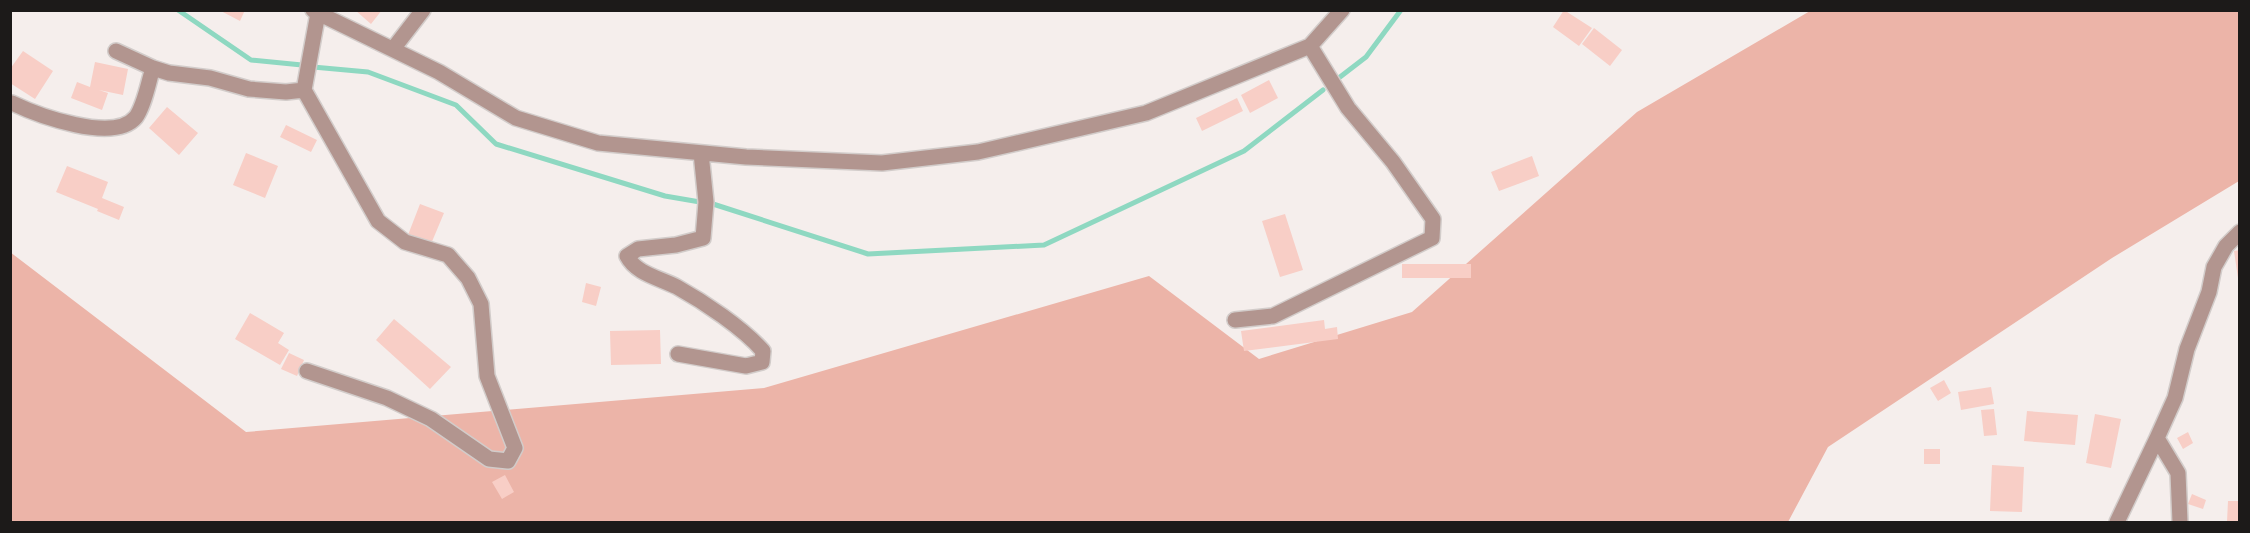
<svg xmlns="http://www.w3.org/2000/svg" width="2250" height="533" viewBox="0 0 2250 533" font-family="'IBM Plex Sans',sans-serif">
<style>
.green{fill:#ecb4a8}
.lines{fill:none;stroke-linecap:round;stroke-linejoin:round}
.stream{stroke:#8ed8c1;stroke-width:5}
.building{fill:#f8cec6}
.minor-casing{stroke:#d2ccca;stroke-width:18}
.minor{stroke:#b2958f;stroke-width:15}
</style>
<rect width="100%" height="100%" fill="#f5eeec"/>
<path class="green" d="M 1810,11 L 2239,11 L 2239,181 L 2112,258 L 1828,447 L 1788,522 L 11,522 L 10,252 L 246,432 L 764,388 L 1149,276 L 1259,359 L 1412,312 L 1637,112 Z"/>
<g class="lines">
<path class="stream" d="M 178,10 L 251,60 L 302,65
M 313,67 L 368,72 L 456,105 L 496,144 L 665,196 L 700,202
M 1340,77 L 1366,57 L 1401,10
M 713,204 L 868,254 L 1044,245 L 1244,151 L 1323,90"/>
</g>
<path class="building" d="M 219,10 L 245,10 L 240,21 Z
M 355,10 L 382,10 L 371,24 Z
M 1564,10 L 1592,28 L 1579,46 L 1553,27 Z
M 1594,28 L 1622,50 L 1610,66 L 1582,44 Z
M 23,51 L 53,71 L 35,99 L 10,83 L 10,69 Z
M 95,62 L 128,69 L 123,95 L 99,90 L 108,93 L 102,110 L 71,98 L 77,82 L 90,87 Z
M 1269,80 L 1278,98 L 1250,113 L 1241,95 Z
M 1237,98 L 1243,111 L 1202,131 L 1196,118 Z
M 167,107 L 198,133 L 179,155 L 149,128 Z
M 286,125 L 317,140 L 311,152 L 280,137 Z
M 246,153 L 278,166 L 265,198 L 233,185 Z
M 1532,156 L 1539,176 L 1499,191 L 1491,172 Z
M 67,166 L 108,182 L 102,198 L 124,207 L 119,220 L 97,211 L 98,209 L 56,192 Z
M 420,204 L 444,213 L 431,244 L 408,235 Z
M 1285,214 L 1303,270 L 1280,277 L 1262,221 Z
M 2240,250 L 2240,278 L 2238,278 L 2234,251 Z
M 1402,264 L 1471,264 L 1471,278 L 1402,278 Z
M 586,283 L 601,287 L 596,306 L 582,302 Z
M 250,313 L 284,333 L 278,343 L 289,350 L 280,365 L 235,339 Z
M 394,319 L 451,367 L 430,389 L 376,340 Z
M 1324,320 L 1325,329 L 1337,327 L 1338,339 L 1244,351 L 1241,331 Z
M 660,330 L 661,364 L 611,365 L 610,331 Z
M 289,353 L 304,360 L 297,376 L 281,369 Z
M 1944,380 L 1951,393 L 1938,401 L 1930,388 Z
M 1991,387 L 1994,404 L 1961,410 L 1958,392 Z
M 1994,409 L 1997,435 L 1984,436 L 1981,410 Z
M 2027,411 L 2078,415 L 2075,445 L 2024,441 Z
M 2095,414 L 2121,419 L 2111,468 L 2086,463 Z
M 2188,432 L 2193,443 L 2183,449 L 2177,438 Z
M 1924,449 L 1940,449 L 1940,464 L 1924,464 Z
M 1992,465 L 2024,467 L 2022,512 L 1990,511 Z
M 505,475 L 514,492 L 502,499 L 492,482 Z
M 2192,494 L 2206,500 L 2203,509 L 2188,504 Z
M 2228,501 L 2240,501 L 2240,522 L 2227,522 Z"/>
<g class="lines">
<defs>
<path id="minor" d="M 318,13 L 439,72 L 516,118 L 598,143 L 746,157 L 882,163 L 978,152 L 1146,113 L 1310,46 L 1342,10
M 393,49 L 423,10
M 116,51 L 153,68 L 169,73 L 210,78 L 249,89 L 286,92 L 304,90
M 12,103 C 37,115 114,144 136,117 C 145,104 148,83 153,68
M 1235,320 L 1273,316 L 1432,238 L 1433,219 L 1393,162 L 1348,108 L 1310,46
M 678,354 L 746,366 L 762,362 L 763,351 C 743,328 704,302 677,287 C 660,278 636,274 627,256 L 638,249 L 676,245 L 703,238 L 706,202 L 701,153
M 307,371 L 387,398 L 431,419 L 489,459 L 508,461 L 515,448 L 487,376 L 481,304 L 468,278 L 448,255 L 405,242 L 378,221 L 304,90 L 318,13 L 313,10
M 2157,438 L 2175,398 L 2187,349 L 2209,292 L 2214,267 L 2226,246 L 2240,232
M 2117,522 L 2157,438 L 2178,473 L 2180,522"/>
</defs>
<use href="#minor" class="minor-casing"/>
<use href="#minor" class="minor"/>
</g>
<rect width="2250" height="533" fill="none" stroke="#1c1a19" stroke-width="24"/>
</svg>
